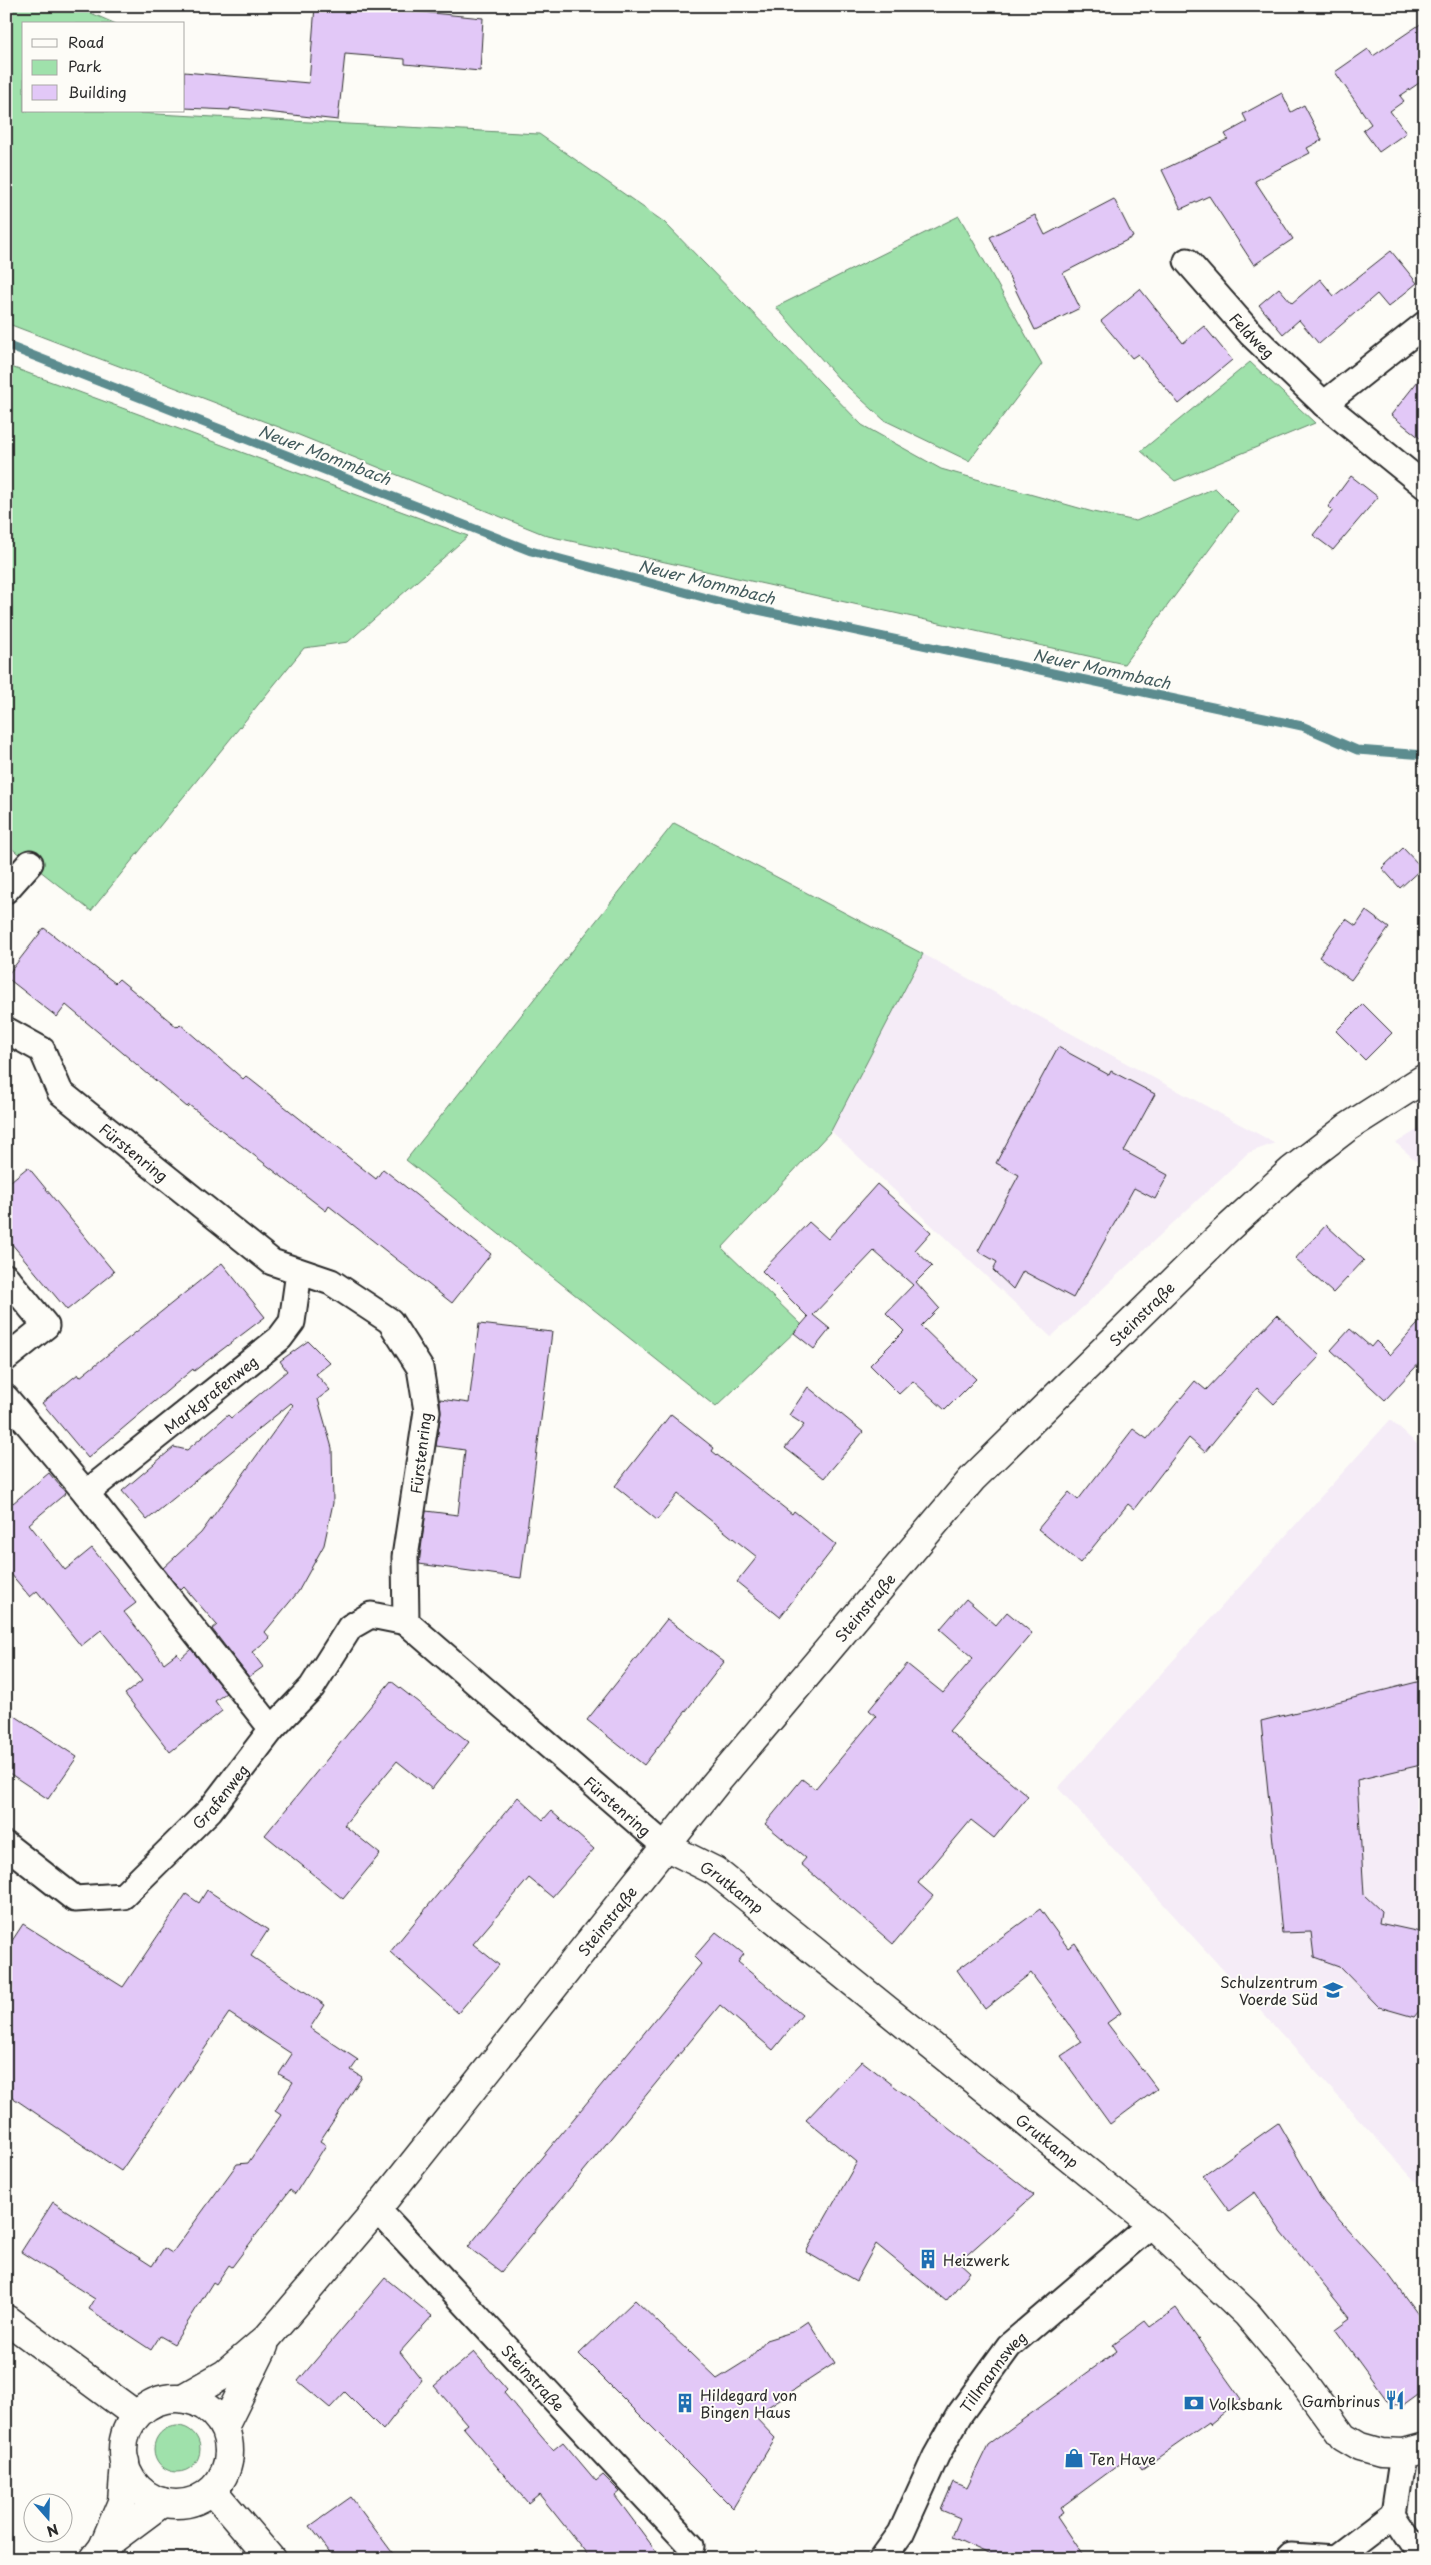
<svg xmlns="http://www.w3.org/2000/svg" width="1431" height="2565" viewBox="0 0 1431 2565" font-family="'Playpen Sans',sans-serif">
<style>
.built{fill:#f5ecf7}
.green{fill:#9fe1ab;stroke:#65866b}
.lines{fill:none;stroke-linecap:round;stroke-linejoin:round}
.stream{stroke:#5b8c8f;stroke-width:9}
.building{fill:#e2c8f7;stroke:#2b2b2b}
.minor-casing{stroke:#2b2b2b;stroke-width:29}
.tertiary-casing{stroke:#2b2b2b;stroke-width:31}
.secondary-casing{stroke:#2b2b2b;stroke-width:31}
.minor{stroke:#fdfcf7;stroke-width:25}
.tertiary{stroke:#fdfcf7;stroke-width:28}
.secondary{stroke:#fdfcf7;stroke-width:28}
.labels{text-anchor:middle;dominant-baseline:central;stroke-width:4;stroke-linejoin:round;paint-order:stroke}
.street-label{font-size:15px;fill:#2b2b2b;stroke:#fdfcf7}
.poi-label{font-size:15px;fill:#2b2b2b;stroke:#fdfcf7;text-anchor:start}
.water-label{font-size:16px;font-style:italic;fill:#435b5d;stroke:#fdfcf7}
</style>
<rect width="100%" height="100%" fill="#fdfcf7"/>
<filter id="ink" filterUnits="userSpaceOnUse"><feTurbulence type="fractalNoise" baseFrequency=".02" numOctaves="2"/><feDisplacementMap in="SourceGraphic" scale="10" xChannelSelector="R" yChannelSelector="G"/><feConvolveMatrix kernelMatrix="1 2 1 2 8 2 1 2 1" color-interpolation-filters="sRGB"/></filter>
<g filter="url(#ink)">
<path class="built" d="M 923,954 L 1275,1143 L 1248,1153 L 1051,1337 L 831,1131 Z
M 1425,1125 L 1425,1169 L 1396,1143 Z
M 1390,1420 L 1425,1451 L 1425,2192 L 1058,1788 Z"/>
<path class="green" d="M 6,6 L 75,6 L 116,24 L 24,24 L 24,111 L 138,111 L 138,113 L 539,134 L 664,222 L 862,425 L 941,469 L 1093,512 L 1136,521 L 1215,488 L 1238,511 L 1124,664 L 548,536 L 284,429 L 6,323 Z
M 959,216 L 1042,364 L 969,461 L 884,420 L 838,378 L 776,307 Z
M 1250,362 L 1315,423 L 1175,481 L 1141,451 Z
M 6,365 L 468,536 L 348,642 L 304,648 L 91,911 L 6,844 Z
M 674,823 L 923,954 L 831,1131 L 722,1248 L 802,1325 L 716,1407 L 406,1160 Z
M154 2449a23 23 0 1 1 46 0a23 23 0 1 1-46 0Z"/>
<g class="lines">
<path class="stream" d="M 6,345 L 531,551 L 725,603 L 1302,726 L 1357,750 L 1425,755"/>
</g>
<path class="building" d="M 315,6 L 385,6 L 411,11 L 483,18 L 480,71 L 405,64 L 405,59 L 345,54 L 338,120 L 230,108 L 230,110 L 184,108 L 184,72 L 309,83 Z
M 1425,21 L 1425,79 L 1400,96 L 1404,101 L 1390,111 L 1406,133 L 1379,152 L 1363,130 L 1371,124 L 1335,72 L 1368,49 L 1373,56 Z
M 1282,93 L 1291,112 L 1304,105 L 1322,140 L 1307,148 L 1310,153 L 1255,181 L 1293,239 L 1254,265 L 1209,196 L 1181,209 L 1162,170 L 1228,139 L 1225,134 L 1247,122 L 1243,114 Z
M 1114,199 L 1133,237 L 1063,273 L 1080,308 L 1035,330 L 990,237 L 1035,215 L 1045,235 Z
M 1391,251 L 1417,283 L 1388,307 L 1377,294 L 1319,344 L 1299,320 L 1283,334 L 1259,305 L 1279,288 L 1292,303 L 1320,279 L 1334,296 Z
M 1140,289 L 1183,343 L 1204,326 L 1232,360 L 1179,404 L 1138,354 L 1132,358 L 1101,321 Z
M 1425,372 L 1425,442 L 1391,415 Z
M 1351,476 L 1378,497 L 1333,550 L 1313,535 L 1333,510 L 1328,507 Z
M 1403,848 L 1422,868 L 1400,888 L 1382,868 Z
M 1366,911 L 1389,928 L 1351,980 L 1319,957 L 1346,919 L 1356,926 Z
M 44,928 L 115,983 L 119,979 L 177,1027 L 180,1024 L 243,1079 L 246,1076 L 376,1179 L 383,1169 L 491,1254 L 452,1303 L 329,1206 L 326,1211 L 189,1105 L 187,1107 L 66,1005 L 57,1017 L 6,977 Z
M 1363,1004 L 1392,1033 L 1365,1060 L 1336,1031 Z
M 1058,1047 L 1109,1075 L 1111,1071 L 1155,1094 L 1124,1151 L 1168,1175 L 1155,1199 L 1134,1188 L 1073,1298 L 1023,1271 L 1013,1289 L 993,1270 L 997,1262 L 978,1251 L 1019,1175 L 996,1163 Z
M 28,1167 L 114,1272 L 67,1310 L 6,1237 L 6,1185 Z
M 877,1184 L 931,1232 L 915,1250 L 932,1266 L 916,1282 L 939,1308 L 921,1326 L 976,1379 L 945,1410 L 913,1381 L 899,1394 L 870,1365 L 904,1331 L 886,1313 L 913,1285 L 874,1251 L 813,1315 L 830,1329 L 814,1349 L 794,1333 L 808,1317 L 762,1271 L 809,1222 L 828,1239 Z
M 1326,1225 L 1364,1260 L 1333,1293 L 1295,1259 Z
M 222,1263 L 265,1317 L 194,1371 L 193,1369 L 88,1458 L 42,1403 L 78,1374 L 80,1377 Z
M 1277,1315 L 1320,1356 L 1274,1404 L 1257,1388 L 1205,1452 L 1189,1438 L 1134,1509 L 1128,1504 L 1080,1563 L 1038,1529 L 1069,1492 L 1078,1500 L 1133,1429 L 1147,1439 L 1195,1381 L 1206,1390 Z
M 1425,1316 L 1425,1357 L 1385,1400 L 1331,1350 L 1350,1329 L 1371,1347 L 1376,1341 L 1390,1355 Z
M 479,1324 L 552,1332 L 521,1578 L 419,1564 L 426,1511 L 458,1515 L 465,1450 L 436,1446 L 441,1413 L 440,1399 L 469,1403 Z
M 308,1341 L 330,1363 L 316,1374 L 330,1390 L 318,1399 L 332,1448 L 333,1503 L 324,1545 L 298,1592 L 265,1632 L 270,1638 L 252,1652 L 263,1667 L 249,1677 L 212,1629 L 217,1625 L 184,1587 L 181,1590 L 163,1568 L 201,1533 L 293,1405 L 291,1403 L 147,1520 L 122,1491 L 174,1447 L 187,1450 L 228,1415 L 231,1418 L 287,1371 L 280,1361 Z
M 808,1387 L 863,1432 L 824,1478 L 785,1448 L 804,1425 L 789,1415 Z
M 671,1414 L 714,1448 L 712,1451 L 792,1514 L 794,1511 L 836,1545 L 780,1617 L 737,1582 L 757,1557 L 729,1535 L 678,1494 L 657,1520 L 615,1486 Z
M 49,1473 L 66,1493 L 29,1524 L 65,1570 L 92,1548 L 136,1603 L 124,1612 L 164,1663 L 177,1653 L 181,1658 L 191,1649 L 226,1693 L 215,1701 L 222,1711 L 170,1752 L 125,1694 L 142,1681 L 101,1630 L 81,1646 L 37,1591 L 30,1597 L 6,1568 L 6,1495 L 13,1503 Z
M 966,1599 L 996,1625 L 1007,1612 L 1032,1633 L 949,1731 L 1028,1796 L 994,1838 L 971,1820 L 918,1883 L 933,1896 L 893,1944 L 801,1864 L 806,1858 L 765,1824 L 802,1779 L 815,1789 L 876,1716 L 869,1710 L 907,1664 L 943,1693 L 973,1658 L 940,1629 Z
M 667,1619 L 724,1662 L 644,1765 L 587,1720 Z
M 1425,1680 L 1425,1764 L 1357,1780 L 1364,1895 L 1381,1911 L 1379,1923 L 1425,1933 L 1425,2004 L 1414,2017 L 1379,2007 L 1339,1966 L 1314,1957 L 1311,1932 L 1282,1933 L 1261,1721 Z
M 391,1681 L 469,1742 L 432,1789 L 397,1761 L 344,1825 L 380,1854 L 343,1899 L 265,1835 Z
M 6,1710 L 77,1757 L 48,1799 L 6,1771 Z
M 518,1797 L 543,1820 L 551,1811 L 594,1849 L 552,1897 L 529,1878 L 473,1944 L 499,1965 L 458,2013 L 390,1952 Z
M 207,1890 L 268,1930 L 251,1956 L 325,2005 L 310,2028 L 358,2060 L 351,2070 L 362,2077 L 320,2141 L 326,2145 L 295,2194 L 290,2190 L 232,2267 L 229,2265 L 216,2284 L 213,2282 L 174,2344 L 160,2336 L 151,2350 L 89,2309 L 95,2299 L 21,2252 L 53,2202 L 152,2266 L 164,2248 L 172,2253 L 237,2164 L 248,2163 L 281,2115 L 275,2111 L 293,2082 L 279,2074 L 292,2054 L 229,2013 L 121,2171 L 6,2093 L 6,1950 L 23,1924 L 123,1987 L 186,1894 L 199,1903 Z
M 1040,1909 L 1068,1948 L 1075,1943 L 1121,2013 L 1107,2023 L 1157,2089 L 1110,2124 L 1061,2056 L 1082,2042 L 1031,1973 L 985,2009 L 957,1970 Z
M 716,1932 L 744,1954 L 738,1962 L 802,2015 L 773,2050 L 720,2005 L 501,2272 L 468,2247 L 701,1964 L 694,1957 Z
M 862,2061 L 1034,2195 L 959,2262 L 970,2272 L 946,2301 L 876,2244 L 856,2281 L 806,2252 L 857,2162 L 806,2120 Z
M 1278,2123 L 1324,2203 L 1389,2275 L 1425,2324 L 1425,2390 L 1403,2406 L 1389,2403 L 1335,2329 L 1350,2318 L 1282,2233 L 1255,2192 L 1229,2211 L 1203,2176 Z
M 385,2278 L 432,2316 L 400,2352 L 422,2380 L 383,2430 L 345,2392 L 330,2408 L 298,2381 Z
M 635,2300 L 717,2379 L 749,2359 L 766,2340 L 792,2332 L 808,2321 L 835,2363 L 754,2416 L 775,2438 L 733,2508 L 579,2354 Z
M 1176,2308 L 1241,2399 L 1210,2424 L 1209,2422 L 1142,2469 L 1132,2455 L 1060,2508 L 1063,2513 L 1057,2517 L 1085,2559 L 1000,2559 L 952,2537 L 960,2518 L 941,2510 L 953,2482 L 967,2488 L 988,2445 L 1117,2351 L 1113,2345 L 1145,2321 L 1150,2327 Z
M 474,2352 L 507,2390 L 504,2393 L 553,2450 L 563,2442 L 596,2481 L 603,2475 L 620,2492 L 615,2496 L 662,2559 L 591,2559 L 539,2494 L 528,2503 L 463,2427 L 467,2424 L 434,2386 Z
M 351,2497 L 397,2559 L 335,2559 L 310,2526 Z"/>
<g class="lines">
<defs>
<g id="minor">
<path id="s1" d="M 1187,261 L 1251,334 L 1324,404 L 1425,486"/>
<path d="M 1324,404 L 1425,324"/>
<path d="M 6,890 L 30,863"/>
<path id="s2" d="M 6,1030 L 42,1050 L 60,1092 L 272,1262 L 331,1282 L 390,1321 L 420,1368 L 427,1411 L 405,1557 L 406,1622 L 665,1846"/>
<path d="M 6,1277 L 46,1326 L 6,1358"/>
<path d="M 6,1398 L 86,1493 L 272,1729"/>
<path id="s3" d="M 86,1493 L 280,1338 L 292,1322 L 299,1272"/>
<path id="s4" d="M 6,1845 L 75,1899 L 123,1896 L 210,1810 L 272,1729 L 312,1687 L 350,1627 L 371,1615 L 406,1622"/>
<path id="s5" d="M 377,2209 L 691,2546"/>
<path d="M 1403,2454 L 1394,2514 L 1424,2559"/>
<path id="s6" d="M 882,2559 L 901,2533 L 936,2456 L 959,2415 L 1009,2346 L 1152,2224"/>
<path d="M 1288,2559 L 1291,2556 L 1335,2559 L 1394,2514"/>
</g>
<g id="tertiary">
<path id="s7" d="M 665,1846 L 715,1871 L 1152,2224 L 1247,2314 L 1301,2379 L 1343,2437 L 1360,2447 L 1381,2453 L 1403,2454 L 1425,2448"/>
<path id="s8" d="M 183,2398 L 225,2374 L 267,2338 L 377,2209 L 715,1784 L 972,1479 L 1224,1232 L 1292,1170 L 1348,1127 L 1425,1078"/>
<path d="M 224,2427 L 264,2346"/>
<path d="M 104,2545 L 122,2502 L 125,2462"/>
<path d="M 94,2559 L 104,2546 L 163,2502"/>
</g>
<path id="secondary" d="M 6,2319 L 136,2415
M123 2451a53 53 0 1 1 106 0a53 53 0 1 1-106 0Z
M 212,2490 L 271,2559"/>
</defs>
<use href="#minor" class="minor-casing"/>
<use href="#tertiary" class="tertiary-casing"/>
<use href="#secondary" class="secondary-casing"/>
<use href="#minor" class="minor"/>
<use href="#tertiary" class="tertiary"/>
<use href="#secondary" class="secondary"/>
</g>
</g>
<defs>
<symbol id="school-bare" viewBox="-9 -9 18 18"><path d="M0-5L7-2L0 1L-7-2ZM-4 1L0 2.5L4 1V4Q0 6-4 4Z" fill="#1f6fb2" stroke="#fdfcf7" stroke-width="2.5" paint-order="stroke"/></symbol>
<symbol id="building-bare" viewBox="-9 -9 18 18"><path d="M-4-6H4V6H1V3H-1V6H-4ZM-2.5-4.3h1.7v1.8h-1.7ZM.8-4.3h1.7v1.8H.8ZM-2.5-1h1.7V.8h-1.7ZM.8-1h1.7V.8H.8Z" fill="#1f6fb2" stroke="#fdfcf7" stroke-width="2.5" paint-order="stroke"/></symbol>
<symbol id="restaurant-bare" viewBox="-9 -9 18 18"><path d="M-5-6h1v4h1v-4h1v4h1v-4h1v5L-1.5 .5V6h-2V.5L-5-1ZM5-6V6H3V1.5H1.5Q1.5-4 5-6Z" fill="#1f6fb2" stroke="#fdfcf7" stroke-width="2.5" paint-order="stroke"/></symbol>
<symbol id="bank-bare" viewBox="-9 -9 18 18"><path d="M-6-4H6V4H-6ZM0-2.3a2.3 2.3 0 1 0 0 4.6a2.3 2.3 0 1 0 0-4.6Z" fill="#1f6fb2" stroke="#fdfcf7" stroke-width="2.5" paint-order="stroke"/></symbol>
<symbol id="shop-bare" viewBox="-9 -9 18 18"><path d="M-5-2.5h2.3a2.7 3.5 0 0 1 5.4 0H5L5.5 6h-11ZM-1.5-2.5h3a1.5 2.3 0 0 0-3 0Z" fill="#1f6fb2" stroke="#fdfcf7" stroke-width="2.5" paint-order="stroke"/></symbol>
</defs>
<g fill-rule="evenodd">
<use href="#school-bare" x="1319" y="1976" width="28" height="28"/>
<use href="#building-bare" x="914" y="2245" width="28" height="28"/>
<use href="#restaurant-bare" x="1381" y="2386" width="28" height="28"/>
<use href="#building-bare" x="671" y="2389" width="28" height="28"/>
<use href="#bank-bare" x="1180" y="2389" width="28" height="28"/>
<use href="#shop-bare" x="1060" y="2444" width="28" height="28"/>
</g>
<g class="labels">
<g class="street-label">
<text stroke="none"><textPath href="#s1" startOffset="99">Feldweg</textPath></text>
<text stroke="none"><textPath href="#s2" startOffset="182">Fürstenring</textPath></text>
<text stroke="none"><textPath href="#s8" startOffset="1452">Steinstraße</textPath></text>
<text stroke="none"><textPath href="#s3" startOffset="159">Markgrafenweg</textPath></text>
<text transform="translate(420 1453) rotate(-83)">Fürstenring</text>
<text stroke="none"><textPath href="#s8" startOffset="1048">Steinstraße</textPath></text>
<text stroke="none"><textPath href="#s4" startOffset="275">Grafenweg</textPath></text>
<text stroke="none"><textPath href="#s2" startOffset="1084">Fürstenring</textPath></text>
<text stroke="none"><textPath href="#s7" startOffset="79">Grutkamp</textPath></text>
<text stroke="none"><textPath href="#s8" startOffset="642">Steinstraße</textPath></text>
<text stroke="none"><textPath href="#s7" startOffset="484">Grutkamp</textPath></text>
<text stroke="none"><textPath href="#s6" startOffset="219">Tillmannsweg</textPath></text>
<text stroke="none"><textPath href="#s5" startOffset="230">Steinstraße</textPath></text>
</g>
<g class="poi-label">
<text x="1318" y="1981" text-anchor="end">Schulzentrum<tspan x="1318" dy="17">Voerde Süd</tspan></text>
<text x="943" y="2259">Heizwerk</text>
<text x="700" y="2394">Hildegard von<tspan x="700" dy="17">Bingen Haus</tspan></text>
<text x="1380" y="2400" text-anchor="end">Gambrinus</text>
<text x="1209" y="2403">Volksbank</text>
<text x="1089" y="2458">Ten Have</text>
</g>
<g class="water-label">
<text transform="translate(325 454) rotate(21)">Neuer Mommbach</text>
<text transform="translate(707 581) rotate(14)">Neuer Mommbach</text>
<text transform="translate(1102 668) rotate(12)">Neuer Mommbach</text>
</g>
</g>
<rect width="1431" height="2565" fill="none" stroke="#fdfcf7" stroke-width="25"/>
<rect x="12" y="12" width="1406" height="2540" fill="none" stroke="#2b2b2b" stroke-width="2" filter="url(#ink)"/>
<rect x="22" y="22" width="162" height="90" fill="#fdfcf7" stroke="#a9a8a5"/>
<rect x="32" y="39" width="25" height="8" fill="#fdfcf7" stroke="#a9a8a5"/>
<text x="68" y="48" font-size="15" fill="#2b2b2b">Road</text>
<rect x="32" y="60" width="25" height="15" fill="#9fe1ab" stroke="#a9a8a5"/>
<text x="68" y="72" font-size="15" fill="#2b2b2b">Park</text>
<rect x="32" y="85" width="25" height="15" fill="#e2c8f7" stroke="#a9a8a5"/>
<text x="68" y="98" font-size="15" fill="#2b2b2b">Building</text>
<g transform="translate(48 2518) rotate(160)"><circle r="24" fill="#fdfcf7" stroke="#a9a8a5"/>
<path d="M0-4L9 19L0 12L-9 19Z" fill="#1f6fb2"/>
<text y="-8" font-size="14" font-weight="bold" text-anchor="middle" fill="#2b2b2b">N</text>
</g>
</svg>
